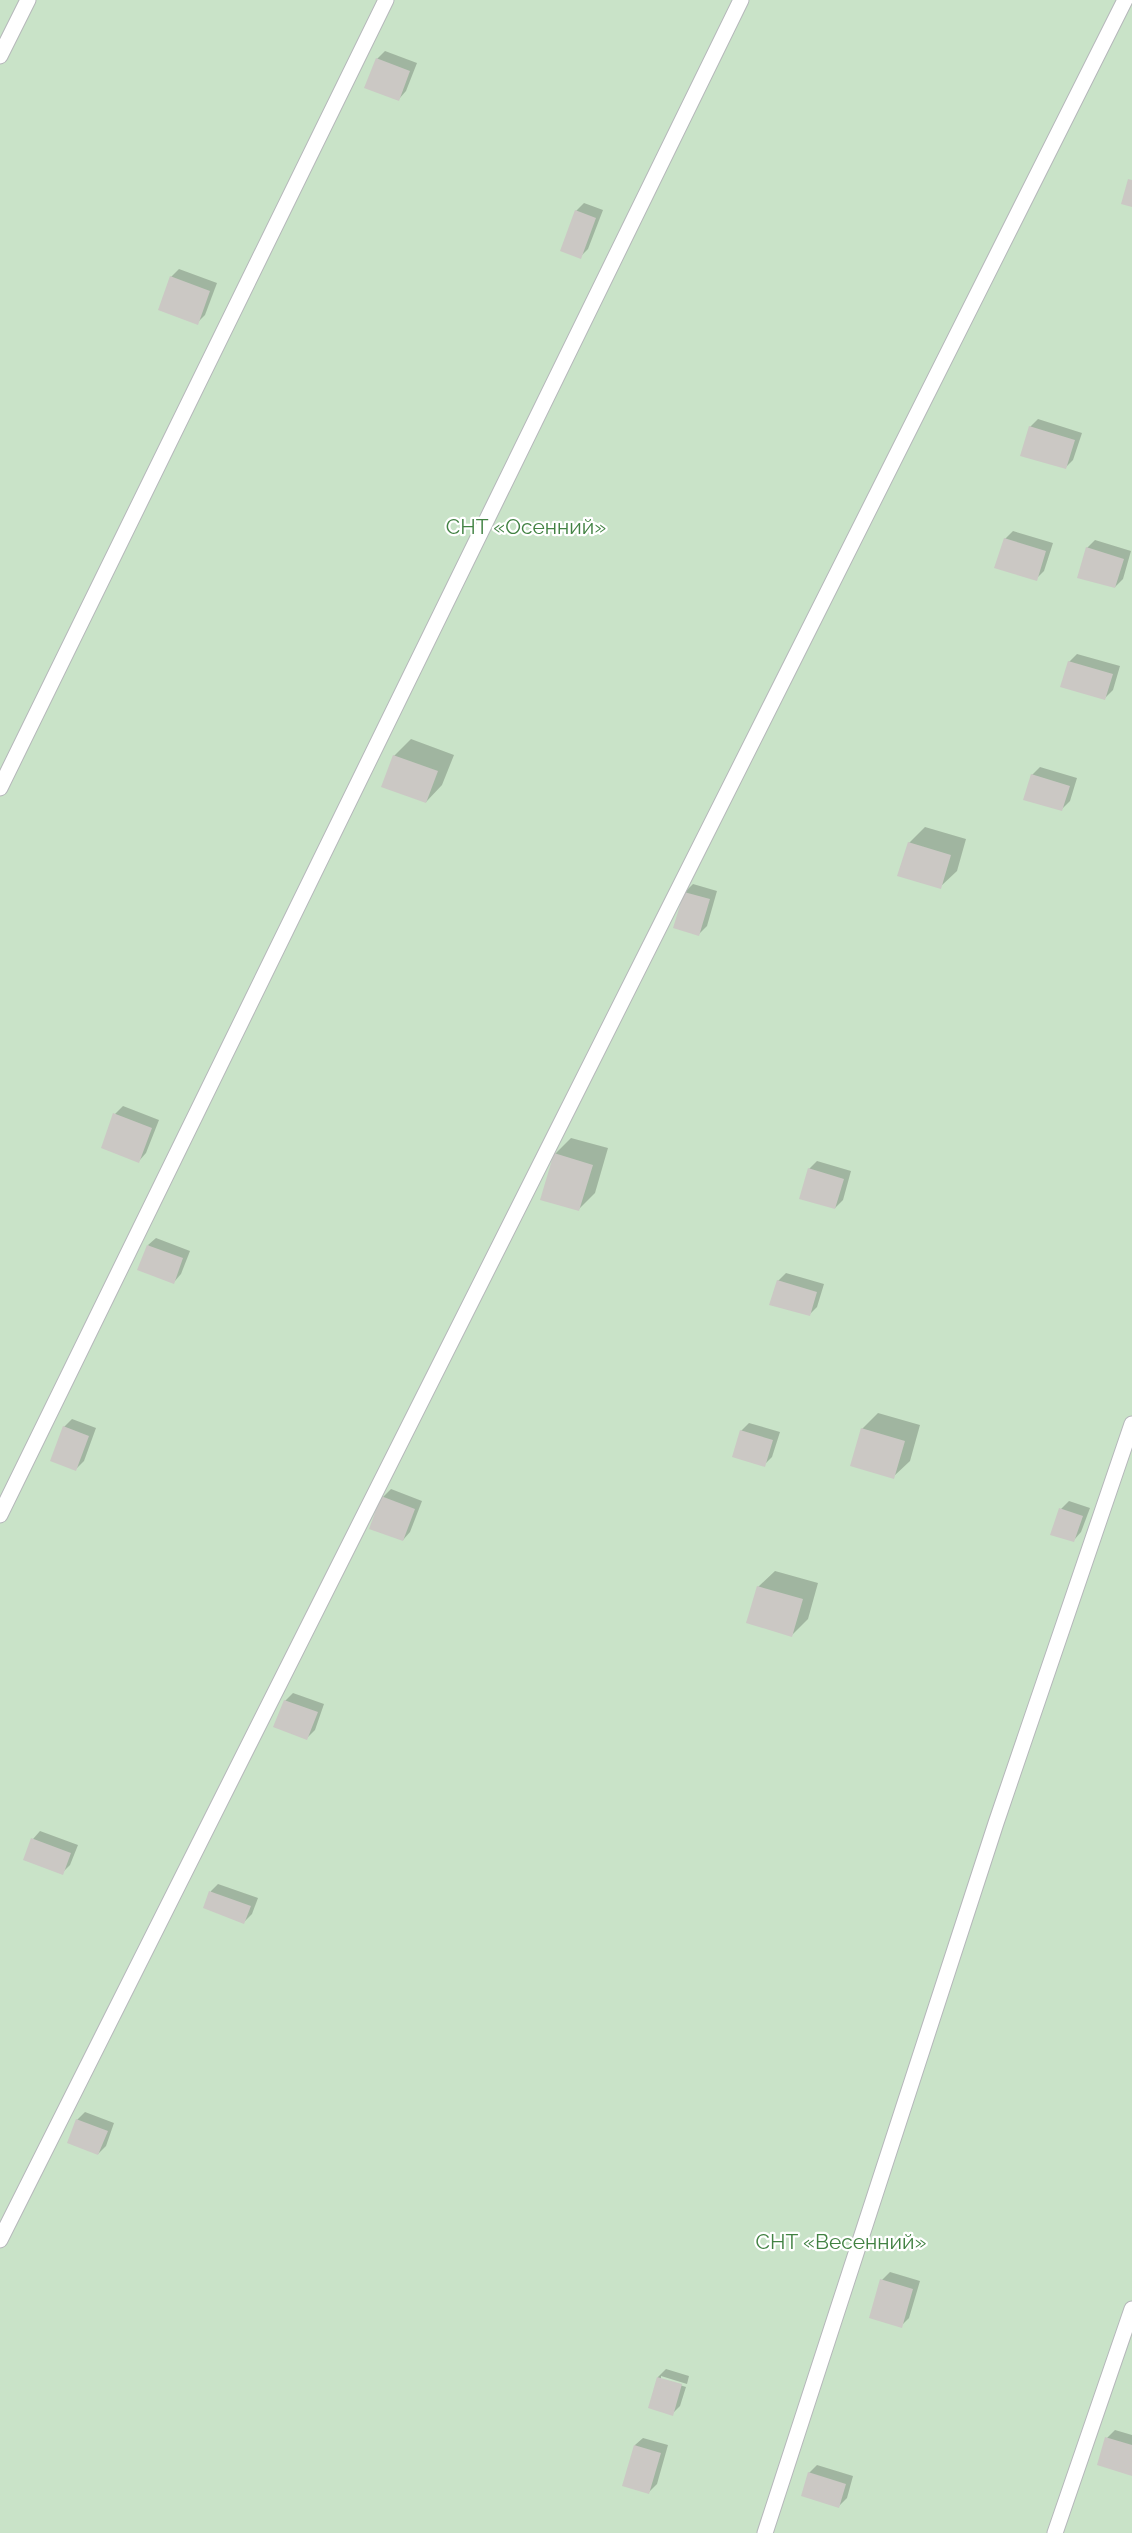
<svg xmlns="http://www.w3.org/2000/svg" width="1132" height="2533" viewBox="0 0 1132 2533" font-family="Raleway,sans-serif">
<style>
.green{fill:#c9e3c8}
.shadow{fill:#0003}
.building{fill:#cbc8c4}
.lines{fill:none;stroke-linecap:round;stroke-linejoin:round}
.lane-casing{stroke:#b5b7ba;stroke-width:17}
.lane{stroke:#fff;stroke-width:15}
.labels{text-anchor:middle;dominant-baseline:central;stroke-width:4.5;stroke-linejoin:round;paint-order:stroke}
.park-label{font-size:21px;fill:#428243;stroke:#fff}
</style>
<rect width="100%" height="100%" fill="#efede8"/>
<path class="green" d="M 0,0 L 1132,0 L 1132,2533 L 0,2533 Z"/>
<path class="shadow" d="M 385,51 L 417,63 L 406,91 L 399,99 L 377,59 Z
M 584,203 L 603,210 L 588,249 L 580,257 L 576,211 Z
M 179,269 L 217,283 L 205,315 L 197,323 L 171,277 Z
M 1038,419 L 1082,433 L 1073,460 L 1065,468 L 1030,427 Z
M 1013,531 L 1053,543 L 1044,571 L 1036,579 L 1005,539 Z
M 1095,540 L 1131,551 L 1123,579 L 1115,587 L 1087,548 Z
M 1077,654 L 1120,666 L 1113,690 L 1105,698 L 1069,662 Z
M 411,739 L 454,755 L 442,785 L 426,802 L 394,756 Z
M 1040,767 L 1077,778 L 1070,801 L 1062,809 L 1032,775 Z
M 925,827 L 966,839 L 957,871 L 940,887 L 909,843 Z
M 693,884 L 717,891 L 707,926 L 699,934 L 685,892 Z
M 123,1106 L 159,1120 L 146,1153 L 139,1161 L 115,1114 Z
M 571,1138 L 608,1148 L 595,1193 L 579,1209 L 555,1154 Z
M 817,1161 L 851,1171 L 843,1200 L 835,1208 L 809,1169 Z
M 156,1238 L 190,1251 L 181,1274 L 174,1282 L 148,1245 Z
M 786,1273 L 824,1284 L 817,1307 L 809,1315 L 778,1281 Z
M 878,1413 L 920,1425 L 910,1461 L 893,1477 L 862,1429 Z
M 72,1419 L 96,1428 L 84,1461 L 76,1469 L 64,1427 Z
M 749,1423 L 780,1432 L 772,1457 L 764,1465 L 741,1431 Z
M 391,1489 L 422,1501 L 410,1532 L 403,1540 L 383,1497 Z
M 1069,1501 L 1090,1508 L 1081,1532 L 1074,1540 L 1061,1509 Z
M 775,1571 L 818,1583 L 808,1619 L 792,1635 L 758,1587 Z
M 293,1693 L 324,1704 L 315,1730 L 307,1738 L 285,1701 Z
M 40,1831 L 78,1845 L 70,1865 L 62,1873 L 25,1859 L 33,1839 Z
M 218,1884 L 258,1898 L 252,1914 L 244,1922 L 205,1907 L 211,1891 Z
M 85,2112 L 114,2123 L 106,2146 L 98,2154 L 77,2120 Z
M 890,2272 L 920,2281 L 909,2318 L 901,2326 L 882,2280 Z
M 666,2369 L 689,2376 L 687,2384 L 661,2376 L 661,2379 L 686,2387 L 680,2406 L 672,2414 L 650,2407 L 658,2377 Z
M 1115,2430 L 1132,2435 L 1132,2474 L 1107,2438 Z
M 643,2438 L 668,2445 L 657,2484 L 649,2492 L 635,2445 Z
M 817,2465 L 853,2476 L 847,2498 L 839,2506 L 809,2473 Z"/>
<path class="building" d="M 376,58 L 410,71 L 399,101 L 364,88 Z
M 1128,179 L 1132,180 L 1132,207 L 1121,204 Z
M 575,210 L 596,218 L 581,259 L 560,251 Z
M 170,276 L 210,291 L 198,325 L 158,310 Z
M 1029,426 L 1075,440 L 1066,469 L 1020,456 Z
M 1004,538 L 1046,551 L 1037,581 L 994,568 Z
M 1086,547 L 1124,559 L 1115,588 L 1077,578 Z
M 1068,661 L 1113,674 L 1105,700 L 1060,687 Z
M 393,755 L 438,771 L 426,803 L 381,787 Z
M 1031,774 L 1070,786 L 1062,811 L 1023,800 Z
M 908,842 L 951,855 L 941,889 L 897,876 Z
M 684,892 L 710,899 L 699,936 L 673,928 Z
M 113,1113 L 152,1128 L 139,1163 L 101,1148 Z
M 554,1153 L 593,1165 L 579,1211 L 540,1200 Z
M 808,1168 L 844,1179 L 835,1209 L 799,1199 Z
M 147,1245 L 183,1258 L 174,1284 L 137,1270 Z
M 777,1280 L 817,1292 L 810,1316 L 769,1305 Z
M 63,1426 L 89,1436 L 76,1471 L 50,1461 Z
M 861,1428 L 905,1441 L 894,1479 L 850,1466 Z
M 740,1430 L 773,1440 L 765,1467 L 732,1457 Z
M 381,1496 L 415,1509 L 403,1541 L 369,1529 Z
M 1059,1508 L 1083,1516 L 1074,1542 L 1050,1535 Z
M 757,1586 L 803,1599 L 792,1637 L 746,1623 Z
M 284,1700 L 318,1712 L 307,1740 L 273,1727 Z
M 31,1838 L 71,1853 L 63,1875 L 23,1860 Z
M 209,1891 L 251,1906 L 244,1924 L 203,1908 Z
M 76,2119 L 108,2131 L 98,2155 L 67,2143 Z
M 880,2279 L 913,2289 L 902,2328 L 869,2318 Z
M 657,2377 L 682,2384 L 673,2416 L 648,2408 Z
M 1105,2437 L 1132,2445 L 1132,2476 L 1097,2465 Z
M 634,2445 L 661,2453 L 649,2494 L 622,2486 Z
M 808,2472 L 846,2484 L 839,2508 L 801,2496 Z"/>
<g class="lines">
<defs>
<path id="lane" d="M 0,56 L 28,0
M 0,788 L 386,0
M 0,1515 L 741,0
M 0,2240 L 1125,0
M 765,2533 L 996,1823 L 1132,1424
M 1055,2533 L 1132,2309"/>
</defs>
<use href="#lane" class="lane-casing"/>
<use href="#lane" class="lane"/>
</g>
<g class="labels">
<g class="park-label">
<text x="526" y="526">СНТ «Осенний»</text>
<text x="841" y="2241">СНТ «Весенний»</text>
</g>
</g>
</svg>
